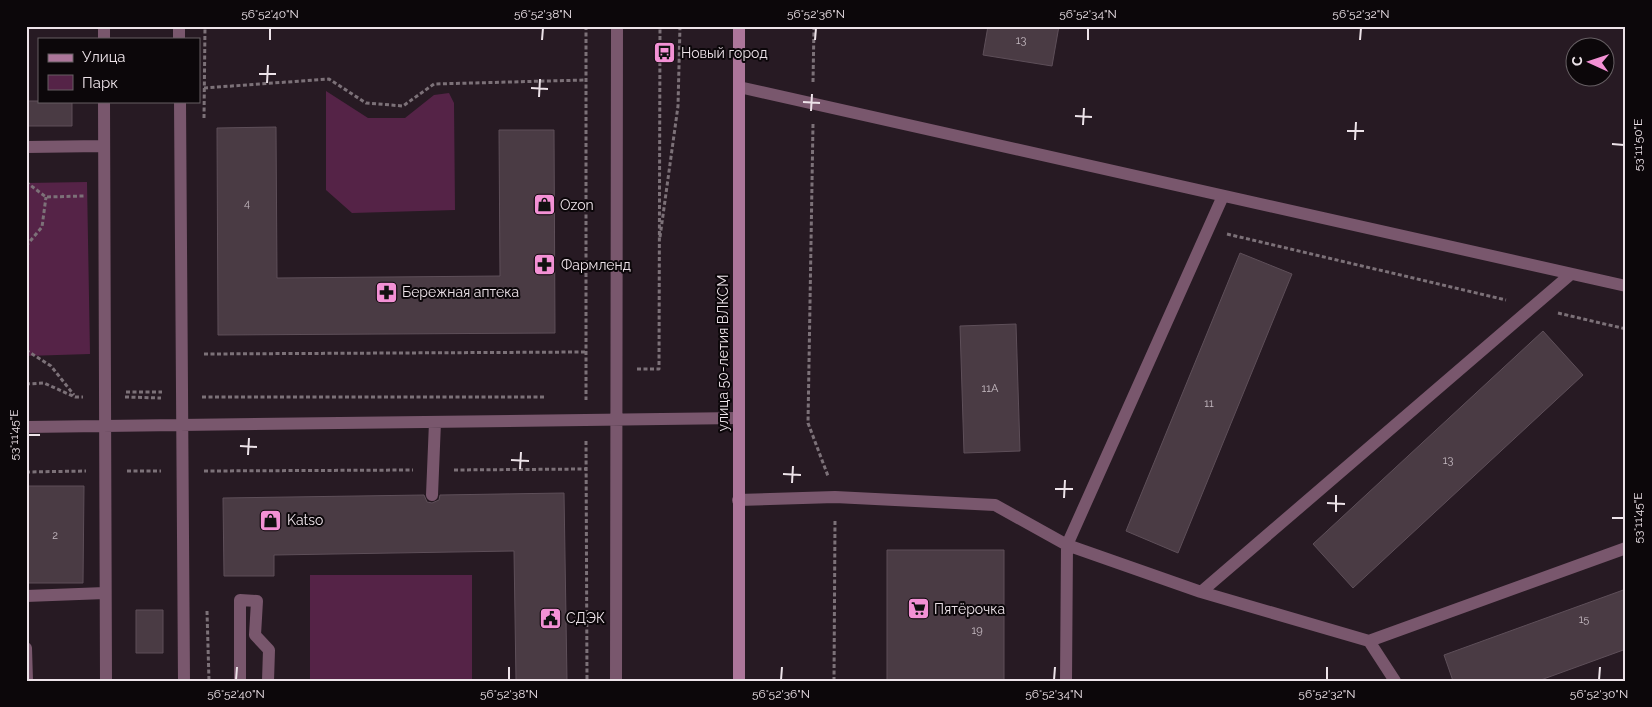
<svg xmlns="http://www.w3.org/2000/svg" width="1652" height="707" viewBox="0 0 1652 707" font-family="Raleway,sans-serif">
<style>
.green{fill:#552347}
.building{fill:#4a3b44;stroke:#5e4f59}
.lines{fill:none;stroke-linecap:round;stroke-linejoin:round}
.path{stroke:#7c7178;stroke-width:3;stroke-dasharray:4 2.5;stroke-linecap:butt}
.lane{stroke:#79576d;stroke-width:12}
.secondary{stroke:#ac769a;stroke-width:12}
.ticks{fill:none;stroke:#ede3e9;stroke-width:2}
.labels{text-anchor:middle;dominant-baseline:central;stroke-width:4;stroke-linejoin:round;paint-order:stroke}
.number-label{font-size:11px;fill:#c4b9c0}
.poi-label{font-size:14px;fill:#ede3e9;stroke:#0c070a;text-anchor:start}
.street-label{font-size:14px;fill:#ede3e9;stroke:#0c070a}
.neatline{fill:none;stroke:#ede3e9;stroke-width:2}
.ticks-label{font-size:12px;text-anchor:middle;fill:#ede3e9}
</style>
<rect width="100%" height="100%" fill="#271a23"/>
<path class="green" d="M 326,91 L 368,118 L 405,118 L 434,95 L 449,93 L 454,103 L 455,210 L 352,213 L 326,190 Z
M 87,182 L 90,354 L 26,356 L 26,183 Z
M 310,575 L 472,575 L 472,681 L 310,681 Z"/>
<path class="building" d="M 988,26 L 1059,26 L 1052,66 L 983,55 Z
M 26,101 L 72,101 L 72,126 L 26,126 Z
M 276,127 L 277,278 L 500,276 L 499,130 L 554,130 L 555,333 L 218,335 L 217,128 Z
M 1240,253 L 1292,274 L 1178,553 L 1126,531 Z
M 1016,324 L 1020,451 L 964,453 L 960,326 Z
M 1543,331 L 1583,375 L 1353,588 L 1313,544 Z
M 26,486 L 84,486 L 83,583 L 26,583 Z
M 564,493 L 567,681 L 516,681 L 514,551 L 274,555 L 274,576 L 224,576 L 223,498 L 424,495 L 427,502 L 432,503 L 439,500 L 440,495 Z
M 887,550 L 1004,550 L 1004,681 L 887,681 Z
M 1626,589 L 1626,649 L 1538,681 L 1453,681 L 1444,655 Z
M 136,610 L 163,610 L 163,653 L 136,653 Z"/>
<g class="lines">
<path class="path" d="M 586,26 L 586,400
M 813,82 L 814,26
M 204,88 L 329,79 L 366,103 L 403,106 L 434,84 L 586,80
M 204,118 L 205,26
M 813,124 L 808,423 L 828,476
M 26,182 L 46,197 L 84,196
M 1227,234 L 1506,300
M 660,237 L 678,106 L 680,26
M 26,246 L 42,227 L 46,197
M 1558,313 L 1626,329
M 26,350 L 51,366 L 74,395
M 204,354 L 585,352
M 637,369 L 659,369 L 660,26
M 26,384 L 44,383 L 75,397 L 83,397
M 126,392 L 162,392
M 125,397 L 161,398
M 202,397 L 546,397
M 586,441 L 587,681
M 454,470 L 586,469
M 127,471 L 161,471
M 204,471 L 413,470
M 26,472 L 86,471
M 207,611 L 209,681
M 834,681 L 835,519"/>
<path class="lane" d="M 179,26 L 179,39
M 104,39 L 104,26
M 739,87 L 1626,286
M 104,101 L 106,681
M 180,101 L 184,681
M 26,147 L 103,146
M 26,427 L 739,418
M 432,495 L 435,422
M 738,500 L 835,497 L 995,505 L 1067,545 L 1201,592 L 1369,641 L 1395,681
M 1201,592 L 1571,274
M 26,596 L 105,593
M 1369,641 L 1626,548
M 26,648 L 27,681
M 240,681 L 240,600 L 257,601 L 255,635 L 269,650 L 268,681
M 616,681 L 617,26
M 1066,681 L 1067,545 L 1223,196"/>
<path class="secondary" d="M 739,681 L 739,26"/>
</g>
<path class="ticks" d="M 270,40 L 270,28M 542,40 L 543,28M 815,40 L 816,28M 1088,40 L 1088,28M 1360,40 L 1361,28M 259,74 L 276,74M 267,83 L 268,65M 531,88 L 548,89M 539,97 L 540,79M 803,102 L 820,103M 811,111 L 812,94M 1075,116 L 1092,117M 1083,125 L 1084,108M 1347,131 L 1364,131M 1355,140 L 1356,122M 1612,144 L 1624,145M 28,435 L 40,435M 240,446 L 257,447M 248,455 L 249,438M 511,460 L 529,461M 520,469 L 521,452M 783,474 L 801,475M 792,483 L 793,466M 1055,489 L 1073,489M 1064,498 L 1065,480M 1327,503 L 1345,504M 1336,512 L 1336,495M 1612,518 L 1624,518M 236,680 L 237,667M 509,680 L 509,667M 781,680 L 782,667M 1054,680 L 1055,667M 1327,680 L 1327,667M 1599,680 L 1600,667"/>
<defs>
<symbol id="bus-square" viewBox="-11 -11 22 22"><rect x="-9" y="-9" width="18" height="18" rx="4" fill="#f391d5" stroke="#0c070a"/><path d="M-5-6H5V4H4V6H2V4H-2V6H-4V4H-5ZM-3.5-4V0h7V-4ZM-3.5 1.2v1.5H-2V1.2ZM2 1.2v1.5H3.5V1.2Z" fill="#111"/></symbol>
<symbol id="shop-square" viewBox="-11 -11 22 22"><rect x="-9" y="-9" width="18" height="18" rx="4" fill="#f391d5" stroke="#0c070a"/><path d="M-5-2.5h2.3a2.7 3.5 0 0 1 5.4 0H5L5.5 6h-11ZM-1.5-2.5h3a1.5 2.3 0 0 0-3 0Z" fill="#111"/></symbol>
<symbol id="pharmacy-square" viewBox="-11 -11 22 22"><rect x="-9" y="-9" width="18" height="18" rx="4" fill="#f391d5" stroke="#0c070a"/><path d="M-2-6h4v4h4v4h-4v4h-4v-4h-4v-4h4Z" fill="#111"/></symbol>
<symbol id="supermarket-square" viewBox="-11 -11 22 22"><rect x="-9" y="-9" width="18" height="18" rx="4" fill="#f391d5" stroke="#0c070a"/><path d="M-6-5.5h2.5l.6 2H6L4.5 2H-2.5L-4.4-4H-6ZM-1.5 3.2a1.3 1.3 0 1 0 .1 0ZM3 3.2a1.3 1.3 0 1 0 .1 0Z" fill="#111"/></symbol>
<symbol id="civic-square" viewBox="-11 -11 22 22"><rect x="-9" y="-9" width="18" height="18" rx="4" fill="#f391d5" stroke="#0c070a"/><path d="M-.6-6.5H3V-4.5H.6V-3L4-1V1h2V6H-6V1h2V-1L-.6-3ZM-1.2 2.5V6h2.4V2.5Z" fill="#111"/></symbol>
</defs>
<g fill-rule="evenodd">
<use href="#bus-square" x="652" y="40" width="25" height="25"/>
<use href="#shop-square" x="532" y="192" width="25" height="25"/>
<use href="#pharmacy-square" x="532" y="252" width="25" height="25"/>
<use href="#pharmacy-square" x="374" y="280" width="25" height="25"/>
<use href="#shop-square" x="258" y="508" width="25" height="25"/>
<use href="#supermarket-square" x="906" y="596" width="25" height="25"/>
<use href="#civic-square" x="538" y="606" width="25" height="25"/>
</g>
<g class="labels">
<g class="number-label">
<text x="1021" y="40">13</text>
<text x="247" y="203">4</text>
<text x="990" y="388">11А</text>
<text x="1209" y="403">11</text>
<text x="1448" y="460">13</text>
<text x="55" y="535">2</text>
<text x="1584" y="619">15</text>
<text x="977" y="630">19</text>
</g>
<g class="poi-label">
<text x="681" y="53">Новый город</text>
<text x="560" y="205">Ozon</text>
<text x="561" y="265">Фармленд</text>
<text x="402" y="292">Бережная аптека</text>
<text x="287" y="520">Katso</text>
<text x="934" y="609">Пятёрочка</text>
<text x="566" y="618">СДЭК</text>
</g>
<g class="street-label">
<text transform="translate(723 353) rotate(-90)">улица 50-летия ВЛКСМ</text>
</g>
</g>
<rect width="1652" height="707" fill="none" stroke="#0c070a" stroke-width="55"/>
<rect x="38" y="38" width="162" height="65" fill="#0c070a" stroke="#665f63"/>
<rect x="48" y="54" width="25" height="8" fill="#ac769a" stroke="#665f63"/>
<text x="82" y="62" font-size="15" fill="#ede3e9">Улица</text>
<rect x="48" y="75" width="25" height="15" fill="#552347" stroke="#665f63"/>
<text x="82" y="88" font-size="15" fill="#ede3e9">Парк</text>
<g transform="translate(1590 62) rotate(273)"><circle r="24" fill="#0c070a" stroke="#665f63"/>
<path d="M0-4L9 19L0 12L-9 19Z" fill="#f391d5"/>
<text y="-8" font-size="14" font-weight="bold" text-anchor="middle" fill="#ede3e9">С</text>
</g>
<rect x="28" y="28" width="1596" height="652" class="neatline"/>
<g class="ticks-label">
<text x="270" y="18">56°52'40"N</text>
<text x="543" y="18">56°52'38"N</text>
<text x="816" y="18">56°52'36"N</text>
<text x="1088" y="18">56°52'34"N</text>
<text x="1361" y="18">56°52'32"N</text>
<text transform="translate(1638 145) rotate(-90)" y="4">53°11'50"E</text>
<text transform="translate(14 435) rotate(-90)" y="4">53°11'45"E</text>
<text transform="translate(1638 518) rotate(-90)" y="4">53°11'45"E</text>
<text x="236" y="698">56°52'40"N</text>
<text x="509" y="698">56°52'38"N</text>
<text x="781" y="698">56°52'36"N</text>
<text x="1054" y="698">56°52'34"N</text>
<text x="1327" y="698">56°52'32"N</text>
<text x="1599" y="698">56°52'30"N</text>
</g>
</svg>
